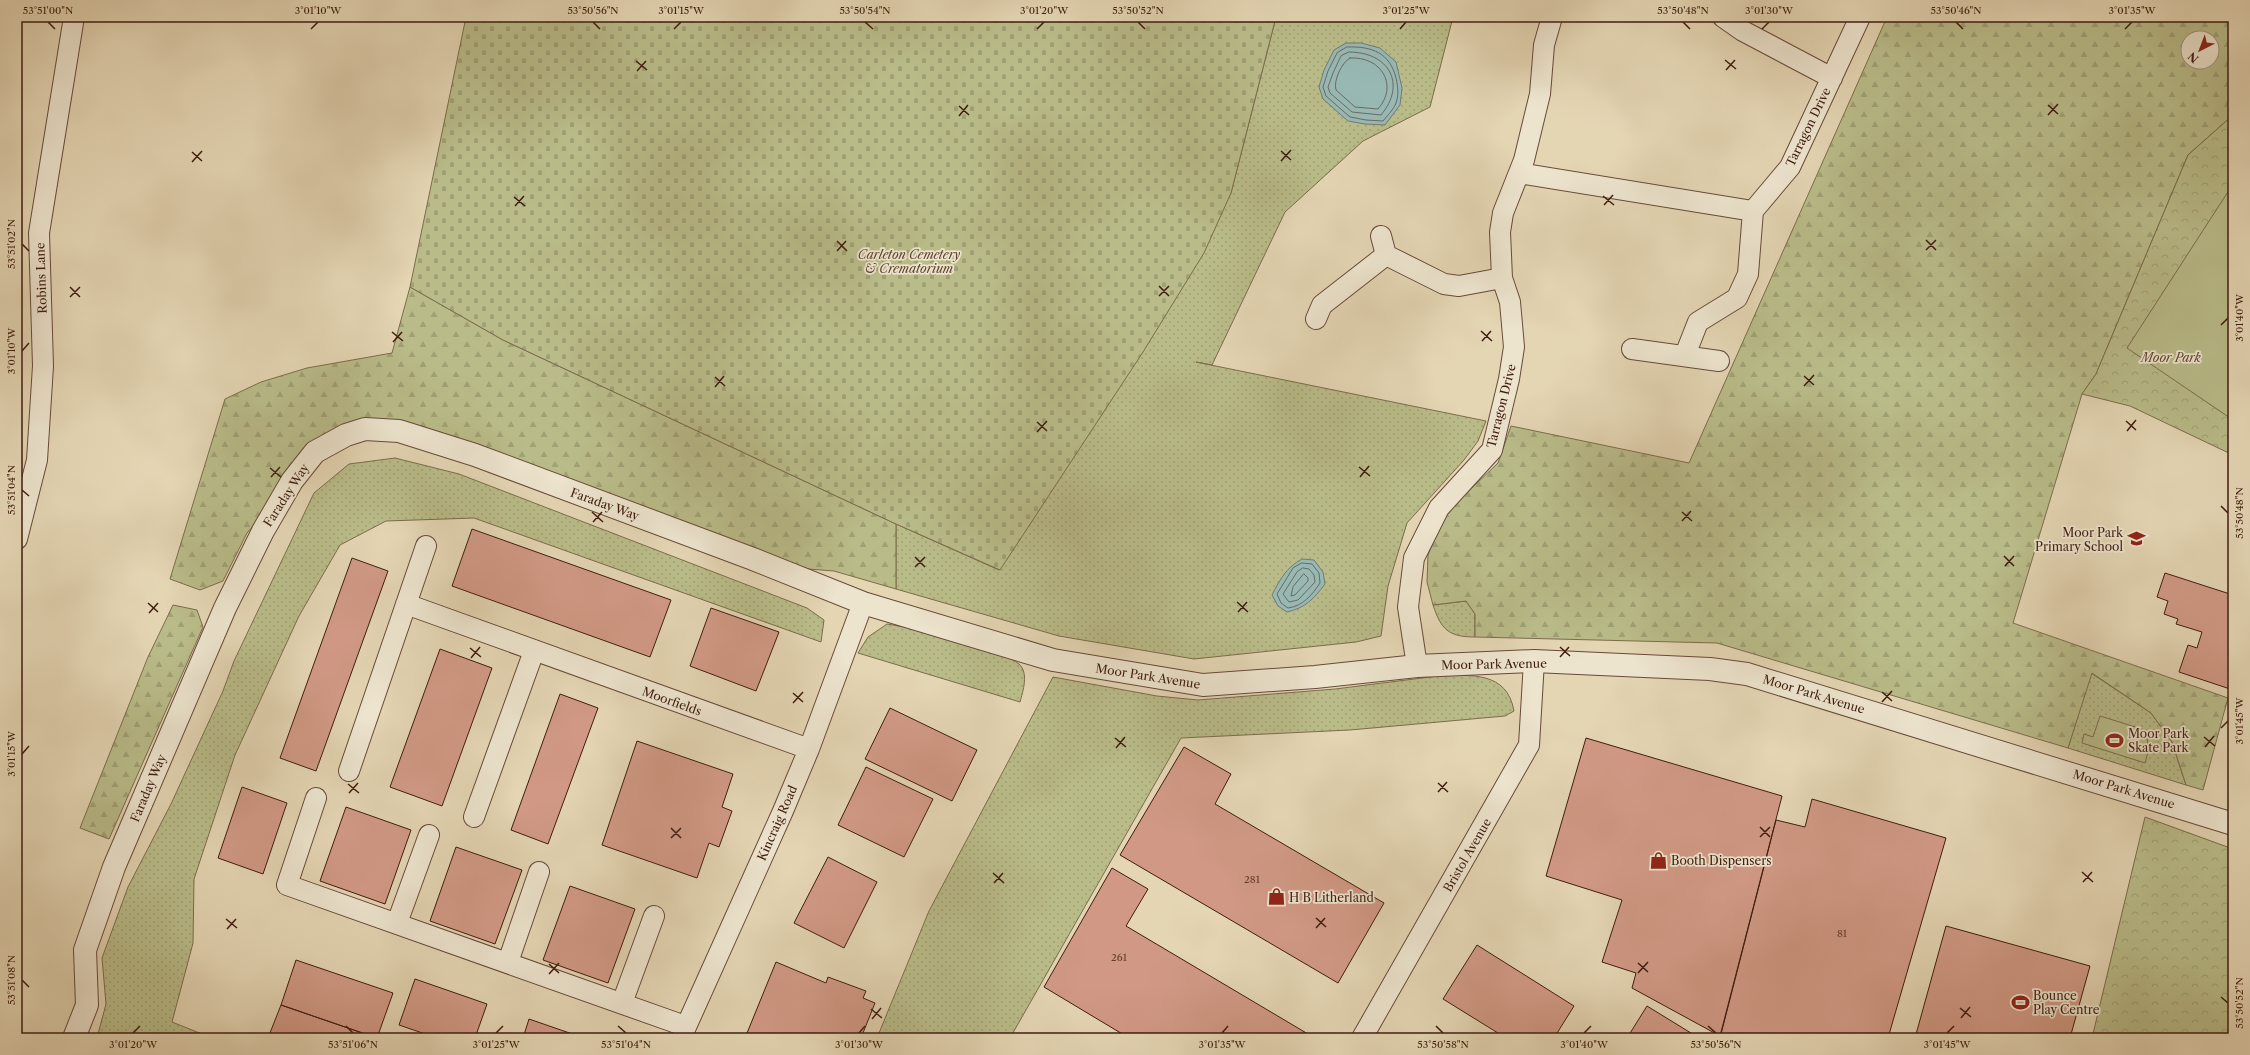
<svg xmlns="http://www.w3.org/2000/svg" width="2250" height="1055" viewBox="0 0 2250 1055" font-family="'Libre Caslon Text',serif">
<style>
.grass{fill:url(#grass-dots);stroke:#7c6c4c}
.forest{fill:url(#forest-firs);stroke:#7c6c4c;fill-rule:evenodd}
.cemetery{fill:url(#cemetery-stones);stroke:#7c6c4c}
.park{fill:url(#park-crowns);stroke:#7c6c4c}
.garden{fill:#b9bc89;stroke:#7c6c4c}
.water{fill:#97b8b3;stroke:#747a71}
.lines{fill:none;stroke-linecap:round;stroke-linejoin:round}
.shore{stroke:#6b6a61;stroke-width:1}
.building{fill:#d19985;stroke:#3f1c0f}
.minor-casing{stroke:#684a38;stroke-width:22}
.tertiary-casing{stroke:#684a38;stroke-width:24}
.minor{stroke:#ede4ce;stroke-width:20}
.tertiary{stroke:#ede4ce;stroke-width:22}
.ticks{fill:none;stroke:#3f1c0f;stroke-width:1.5}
.labels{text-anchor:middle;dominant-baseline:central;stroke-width:3.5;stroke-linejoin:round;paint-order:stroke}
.number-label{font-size:10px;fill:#643b2c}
.street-label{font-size:12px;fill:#3f1c0f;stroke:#ede4ce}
.park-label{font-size:12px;font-style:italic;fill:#5e442e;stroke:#ede4ce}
.poi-label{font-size:12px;fill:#3f1c0f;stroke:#ede4ce;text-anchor:start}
.neatline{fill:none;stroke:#3f1c0f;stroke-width:1.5}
.ticks-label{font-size:10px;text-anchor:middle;fill:#3f1c0f}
</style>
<defs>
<pattern id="grass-dots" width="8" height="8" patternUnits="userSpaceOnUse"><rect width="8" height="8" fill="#b9bc89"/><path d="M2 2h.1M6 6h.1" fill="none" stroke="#a0a175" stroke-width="1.8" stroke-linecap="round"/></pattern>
<pattern id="forest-firs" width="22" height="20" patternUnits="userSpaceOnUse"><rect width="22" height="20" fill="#b9bc89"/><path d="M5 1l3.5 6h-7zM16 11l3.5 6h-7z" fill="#a0a175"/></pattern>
<pattern id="cemetery-stones" width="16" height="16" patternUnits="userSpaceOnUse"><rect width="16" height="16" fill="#b9bc89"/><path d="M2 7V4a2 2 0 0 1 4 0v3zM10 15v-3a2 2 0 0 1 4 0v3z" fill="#a0a175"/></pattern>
<pattern id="park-crowns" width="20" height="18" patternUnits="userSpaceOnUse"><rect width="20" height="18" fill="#b9bc89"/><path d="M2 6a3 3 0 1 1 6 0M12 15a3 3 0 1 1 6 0" fill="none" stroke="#a0a175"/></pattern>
</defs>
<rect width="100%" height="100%" fill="#e4d5b3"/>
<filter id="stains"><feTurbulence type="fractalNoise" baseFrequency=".005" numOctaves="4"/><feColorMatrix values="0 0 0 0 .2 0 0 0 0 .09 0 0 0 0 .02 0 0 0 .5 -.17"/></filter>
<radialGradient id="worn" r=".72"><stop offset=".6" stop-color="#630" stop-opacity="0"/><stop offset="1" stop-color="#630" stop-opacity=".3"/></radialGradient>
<path class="grass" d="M 1276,17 L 1453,17 L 1430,107 L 1363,141 L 1285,212 L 1212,365 L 1196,362 L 1486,421 L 1478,441 L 1464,460 L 1407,523 L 1388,586 L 1381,636 L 1356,642 L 1194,659 L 1059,636 L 896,589 L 896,524 L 999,570 L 1231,193 Z
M 395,458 L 459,474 L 807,608 L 824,620 L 821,642 L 474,518 L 386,521 L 340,545 L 299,616 L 235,755 L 194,879 L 193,943 L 172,1022 L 212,1038 L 97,1038 L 106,1004 L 102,958 L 128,887 L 171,804 L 223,691 L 234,661 L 314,493 L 349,464 Z
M 1466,601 L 1475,614 L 1475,637 C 1448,637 1441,629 1433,605 Z
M 887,624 C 910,627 1004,650 1019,664 C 1029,673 1023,691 1020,702 L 858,653 L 868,637 Z
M 2091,673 L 2151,713 L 2172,742 L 2186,785 L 2068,748 Z
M 1438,676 C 1471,675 1507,671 1514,711 L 1505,716 L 1350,730 L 1181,738 L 1010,1038 L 877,1038 L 929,911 L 1053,677 L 1157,696 L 1198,700 L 1335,689 Z"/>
<path class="forest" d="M 1887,17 L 2233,17 L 2233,115 L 2188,155 L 2096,374 L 2082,394 L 2013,623 L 2228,698 L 2203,790 L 2186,785 L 2172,742 L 2151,713 L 2092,673 L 2068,748 L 1717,643 L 1475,637 L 1475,614 L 1466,601 L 1433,605 L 1427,582 L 1428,555 L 1437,532 L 1450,509 L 1498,463 L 1511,426 L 1689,463 ZM 2188,38 L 2212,38 L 2212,62 L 2188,62 Z
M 410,287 L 503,340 L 896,524 L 896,589 L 834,571 L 769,566 L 365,429 L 292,481 L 247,533 L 223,581 L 200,590 L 170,579 L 225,399 L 261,382 L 307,368 L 392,353 Z
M 173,605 L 197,610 L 203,627 L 109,839 L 80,828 L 148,657 Z"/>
<path class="cemetery" d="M 466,17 L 1276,17 L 1231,193 L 1204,253 L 1143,352 L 1000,570 L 896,524 L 503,340 L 410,287 Z"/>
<path class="park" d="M 2233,115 L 2233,455 L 2130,406 L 2082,394 L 2096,374 L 2188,155 Z
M 2145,817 L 2233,849 L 2233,1038 L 2092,1038 Z"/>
<path class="garden" d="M 2233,184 L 2233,420 L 2127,348 Z
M 2100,716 L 2145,730 L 2149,748 L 2145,763 L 2082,743 L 2084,734 L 2093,737 Z"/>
<path class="water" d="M 1346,43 L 1361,43 L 1380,48 L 1396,62 L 1402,88 L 1400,105 L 1385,125 L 1365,124 L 1348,121 L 1323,99 L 1319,87 L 1324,70 L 1334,50 Z
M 1302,559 L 1314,560 L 1323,572 L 1325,584 C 1314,599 1305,608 1287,612 L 1278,606 L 1272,595 C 1280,579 1287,567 1302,559 Z"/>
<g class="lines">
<path class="shore" d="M 1347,47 C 1372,46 1390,53 1396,78 C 1398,87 1399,95 1396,103 C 1394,109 1387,116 1383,121 L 1366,120 L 1350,117 L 1326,96 L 1323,87 L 1328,71 L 1337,53 Z
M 1349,52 C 1389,52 1407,84 1381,115 L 1352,112 L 1330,93 L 1328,87 L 1333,73 L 1341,56 Z
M 1350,58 C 1381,56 1399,85 1378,109 L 1355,107 L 1336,90 C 1333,81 1342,62 1350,58 Z
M 1302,563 L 1312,564 L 1319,573 L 1320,583 C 1312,595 1303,606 1288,608 L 1281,603 L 1277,594 L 1293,568 Z
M 1303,568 L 1309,569 L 1314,575 L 1315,582 L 1298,600 L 1289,602 L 1283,594 L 1297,572 Z
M 1304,574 L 1308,578 L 1308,581 L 1295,595 L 1291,596 L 1293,587 Z"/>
</g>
<path class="building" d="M 472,529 L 671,600 L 650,657 L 452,586 Z
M 352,558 L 388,571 L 316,771 L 280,758 Z
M 2165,573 L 2233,595 L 2233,690 L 2179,672 L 2188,645 L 2197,648 L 2202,632 L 2176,624 L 2178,619 L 2164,614 L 2168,601 L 2157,597 Z
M 711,608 L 779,632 L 756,691 L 690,666 Z
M 440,649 L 492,668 L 442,806 L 390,787 Z
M 560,694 L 598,708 L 548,844 L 511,830 Z
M 890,708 L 977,750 L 952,801 L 865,759 Z
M 1586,738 L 1782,796 L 1720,1036 L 1632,988 L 1636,973 L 1602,962 L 1622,900 L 1546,876 Z
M 637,741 L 733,774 L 722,807 L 732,811 L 719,847 L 709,843 L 697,878 L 602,845 Z
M 1184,747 L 1231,774 L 1215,804 L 1384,903 L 1338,983 L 1120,855 Z
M 866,767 L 933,799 L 904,857 L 838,825 Z
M 242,787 L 287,803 L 263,874 L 218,858 Z
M 1812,799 L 1946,838 L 1888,1038 L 1720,1038 L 1776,820 L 1805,827 Z
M 346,807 L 411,830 L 385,904 L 320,881 Z
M 17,844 L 22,846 L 17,858 Z
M 456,847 L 522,870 L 495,944 L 430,921 Z
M 828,857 L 877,882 L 844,948 L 794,923 Z
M 1112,868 L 1148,889 L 1126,926 L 1308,1034 L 1306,1038 L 1129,1038 L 1044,987 Z
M 570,886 L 635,909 L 608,983 L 543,960 Z
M 1946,926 L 2090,966 L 2070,1038 L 1915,1038 Z
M 1477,945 L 1574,1006 L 1554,1038 L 1506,1038 L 1443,999 Z
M 296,960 L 393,993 L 377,1038 L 281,1005 Z
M 776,962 L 826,983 L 828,977 L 866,991 L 863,998 L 875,1003 L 861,1038 L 745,1038 Z
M 415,979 L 487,1004 L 475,1038 L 437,1038 L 399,1025 Z
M 281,1005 L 377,1038 L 268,1038 Z
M 1647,1006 L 1699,1038 L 1627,1038 Z
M 529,1019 L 584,1038 L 523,1038 Z"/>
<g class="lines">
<defs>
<path id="minor" d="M 1723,17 L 1743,31 L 1832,78
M 1519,173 L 1753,211
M 1753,211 L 1790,167 L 1860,17
M 1381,236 L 1386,255
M 1316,319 L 1322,305 L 1386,255 L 1444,284 L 1459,286 L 1502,278
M 1632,349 L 1719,361
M 1685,355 L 1698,322 L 1737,298 L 1748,274 L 1753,211
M 17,539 L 37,460 L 43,366 L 39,233 L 74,17
M 406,604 L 809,749
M 1417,666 L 1408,607 L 1414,558 L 1439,508 L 1492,450 L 1509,379 L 1514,347 L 1510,302 L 1502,278 L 1500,232 L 1503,213 L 1524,160 L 1540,94 L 1544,45 L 1552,17
M 349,771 L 426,546
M 316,798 L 287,885 L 685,1026
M 474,817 L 534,651
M 397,923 L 429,835
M 508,962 L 539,872
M 622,1003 L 654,916
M 681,1038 L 783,811 L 809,749 L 863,603
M 1362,1038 L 1529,745 L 1534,661"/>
<path id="tertiary" d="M 74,1038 L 87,1005 L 85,950 L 114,867 L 225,608 L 263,531 L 292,481 L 315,452 L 346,435 L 365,429 L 399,431 L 475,455 L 753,559 L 863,603 L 1053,660 L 1203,685 L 1315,677 L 1417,666 L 1534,661 L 1710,669 L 1747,674 L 2233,824"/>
</defs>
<use href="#minor" class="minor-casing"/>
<use href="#tertiary" class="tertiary-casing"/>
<use href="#minor" class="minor"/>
<use href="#tertiary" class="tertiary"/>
</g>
<path class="ticks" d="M 48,22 L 55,29M 593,22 L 600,29M 865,22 L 873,29M 1138,22 L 1145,29M 1683,22 L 1690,29M 1956,22 L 1963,29M 311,29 L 318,22M 674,29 L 681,22M 1037,29 L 1044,22M 1400,29 L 1406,22M 1762,29 L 1769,22M 2125,29 L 2132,22M 1725,60 L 1736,69M 636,61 L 647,70M 1726,70 L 1735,60M 637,71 L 646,61M 2048,105 L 2058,114M 959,106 L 969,115M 2048,115 L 2058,104M 959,116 L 968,105M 1281,151 L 1291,160M 192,152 L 202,161M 1281,161 L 1291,150M 192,162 L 202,151M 1603,196 L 1614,205M 514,197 L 525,206M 1604,205 L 1613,195M 515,206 L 524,196M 1926,240 L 1936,250M 837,241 L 847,251M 22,244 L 29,251M 1926,250 L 1936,240M 837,251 L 846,241M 1159,286 L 1169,296M 70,287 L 80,297M 1159,296 L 1169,286M 70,297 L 80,287M 2221,325 L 2228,318M 1481,331 L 1492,341M 392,332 L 403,341M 1482,341 L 1491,331M 393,342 L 402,332M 22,351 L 29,343M 1804,376 L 1814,385M 715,377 L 725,386M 1804,386 L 1814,375M 715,387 L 724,376M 2126,421 L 2136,430M 1037,422 L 1047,431M 2127,431 L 2136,420M 1037,432 L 1047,421M 1359,467 L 1370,476M 270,468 L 281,477M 271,477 L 280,467M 1360,477 L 1369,466M 22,490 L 29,496M 2221,506 L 2228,513M 592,512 L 603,522M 1682,512 L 1692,521M 1682,521 L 1691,511M 593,522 L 602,512M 2004,556 L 2014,566M 915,557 L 925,567M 2005,566 L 2014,556M 915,567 L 925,557M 1237,602 L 1248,612M 148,603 L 158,612M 1238,612 L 1247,602M 149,613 L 158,603M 1560,647 L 1570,656M 470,648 L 481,657M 1560,657 L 1569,647M 471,658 L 480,647M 1882,692 L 1892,701M 793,693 L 803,702M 1882,702 L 1892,691M 793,703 L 803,692M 2221,728 L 2228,721M 2204,737 L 2215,746M 1115,738 L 1126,747M 2205,747 L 2214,736M 1116,748 L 1125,737M 22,754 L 29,746M 1438,783 L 1448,792M 348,784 L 359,793M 1438,792 L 1447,782M 349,793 L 358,783M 1760,827 L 1770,837M 671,828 L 681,838M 1760,837 L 1770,827M 671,838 L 681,828M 2082,872 L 2093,882M 993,873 L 1004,883M 2083,882 L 2092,872M 994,883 L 1003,873M 1316,918 L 1326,927M 226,919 L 237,928M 1316,928 L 1325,918M 227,929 L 236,919M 1638,963 L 1648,972M 549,964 L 559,973M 1638,973 L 1648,962M 549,974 L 559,963M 22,980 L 29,987M 2221,997 L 2228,1003M 1960,1008 L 1971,1017M 871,1009 L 882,1018M 1961,1018 L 1970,1007M 872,1019 L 881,1008M 346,1026 L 353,1033M 618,1026 L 626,1033M 1436,1026 L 1443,1033M 1708,1026 L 1716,1033M 133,1033 L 140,1026M 496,1033 L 503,1026M 859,1033 L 865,1026M 1222,1033 L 1228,1026M 1584,1033 L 1591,1026M 1947,1033 L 1954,1026"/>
<defs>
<symbol id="school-bare" viewBox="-9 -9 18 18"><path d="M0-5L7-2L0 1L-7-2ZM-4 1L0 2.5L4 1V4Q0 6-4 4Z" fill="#8f2418" stroke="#ede4ce" stroke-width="2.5" paint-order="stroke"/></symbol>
<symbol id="stadium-bare" viewBox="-9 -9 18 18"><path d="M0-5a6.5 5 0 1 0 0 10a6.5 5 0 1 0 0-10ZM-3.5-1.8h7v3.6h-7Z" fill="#8f2418" stroke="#ede4ce" stroke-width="2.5" paint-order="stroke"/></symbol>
<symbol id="shop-bare" viewBox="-9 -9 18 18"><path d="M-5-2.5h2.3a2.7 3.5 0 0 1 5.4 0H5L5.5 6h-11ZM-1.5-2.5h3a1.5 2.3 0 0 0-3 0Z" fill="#8f2418" stroke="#ede4ce" stroke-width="2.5" paint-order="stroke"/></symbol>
</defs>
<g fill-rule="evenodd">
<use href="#school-bare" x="2124" y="526" width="25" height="25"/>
<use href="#stadium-bare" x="2102" y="728" width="25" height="25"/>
<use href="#shop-bare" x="1646" y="848" width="25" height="25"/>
<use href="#shop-bare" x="1264" y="884" width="25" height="25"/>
<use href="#stadium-bare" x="2008" y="990" width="25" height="25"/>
</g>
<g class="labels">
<g class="number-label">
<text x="1252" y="879">281</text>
<text x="1842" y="933">81</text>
<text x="1119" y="957">261</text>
</g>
<g class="street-label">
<text transform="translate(1808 127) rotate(-64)">Tarragon Drive</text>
<text transform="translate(41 278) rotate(-92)">Robins Lane</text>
<text transform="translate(1501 406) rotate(-76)">Tarragon Drive</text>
<text transform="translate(286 495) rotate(-57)">Faraday Way</text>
<text transform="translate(605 504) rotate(20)">Faraday Way</text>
<text transform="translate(1494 664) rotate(-1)">Moor Park Avenue</text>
<text transform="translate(1148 676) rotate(9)">Moor Park Avenue</text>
<text transform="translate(1814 694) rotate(17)">Moor Park Avenue</text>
<text transform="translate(672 701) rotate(20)">Moorfields</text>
<text transform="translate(148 788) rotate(-67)">Faraday Way</text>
<text transform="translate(2124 789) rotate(17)">Moor Park Avenue</text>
<text transform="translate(777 823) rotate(-66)">Kincraig Road</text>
<text transform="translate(1467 855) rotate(-60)">Bristol Avenue</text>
</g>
<g class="park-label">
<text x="909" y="254">Carleton Cemetery<tspan x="909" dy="14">&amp; Crematorium</tspan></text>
<text x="2171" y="357">Moor Park</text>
</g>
<g class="poi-label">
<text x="2123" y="532" text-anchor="end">Moor Park<tspan x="2123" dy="14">Primary School</tspan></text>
<text x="2128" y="733">Moor Park<tspan x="2128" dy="14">Skate Park</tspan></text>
<text x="1671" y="860">Booth Dispensers</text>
<text x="1289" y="897">H B Litherland</text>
<text x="2033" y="995">Bounce<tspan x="2033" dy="14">Play Centre</tspan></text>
</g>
</g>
<rect width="2250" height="1055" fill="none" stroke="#e4d5b3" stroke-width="44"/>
<g transform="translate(2200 50) rotate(222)"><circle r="19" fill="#ede4ce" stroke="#a79482"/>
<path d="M0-3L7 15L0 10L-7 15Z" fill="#8f2418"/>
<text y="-6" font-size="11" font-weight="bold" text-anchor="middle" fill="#3f1c0f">N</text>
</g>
<rect x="22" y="22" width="2206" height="1011" class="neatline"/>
<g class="ticks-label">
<text x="48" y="14">53°51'00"N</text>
<text x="318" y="14">3°01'10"W</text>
<text x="593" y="14">53°50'56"N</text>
<text x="681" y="14">3°01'15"W</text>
<text x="865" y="14">53°50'54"N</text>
<text x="1044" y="14">3°01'20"W</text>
<text x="1138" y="14">53°50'52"N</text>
<text x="1406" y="14">3°01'25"W</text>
<text x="1683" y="14">53°50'48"N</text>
<text x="1769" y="14">3°01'30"W</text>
<text x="1956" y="14">53°50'46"N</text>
<text x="2132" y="14">3°01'35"W</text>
<text transform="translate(11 244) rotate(-90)" y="4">53°51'02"N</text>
<text transform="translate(2239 318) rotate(-90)" y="4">3°01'40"W</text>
<text transform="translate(11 351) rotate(-90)" y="4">3°01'10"W</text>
<text transform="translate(11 490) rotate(-90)" y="4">53°51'04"N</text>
<text transform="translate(2239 513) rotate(-90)" y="4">53°50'48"N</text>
<text transform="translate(2239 721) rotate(-90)" y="4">3°01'45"W</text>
<text transform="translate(11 754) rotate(-90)" y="4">3°01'15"W</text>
<text transform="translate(11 980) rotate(-90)" y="4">53°51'08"N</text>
<text transform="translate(2239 1003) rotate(-90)" y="4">53°50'52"N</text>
<text x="133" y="1048">3°01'20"W</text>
<text x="353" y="1048">53°51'06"N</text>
<text x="496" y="1048">3°01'25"W</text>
<text x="626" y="1048">53°51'04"N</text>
<text x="859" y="1048">3°01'30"W</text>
<text x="1222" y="1048">3°01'35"W</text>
<text x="1443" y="1048">53°50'58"N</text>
<text x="1584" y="1048">3°01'40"W</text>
<text x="1716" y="1048">53°50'56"N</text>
<text x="1947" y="1048">3°01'45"W</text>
</g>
<rect width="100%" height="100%" filter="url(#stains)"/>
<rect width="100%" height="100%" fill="url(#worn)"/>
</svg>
